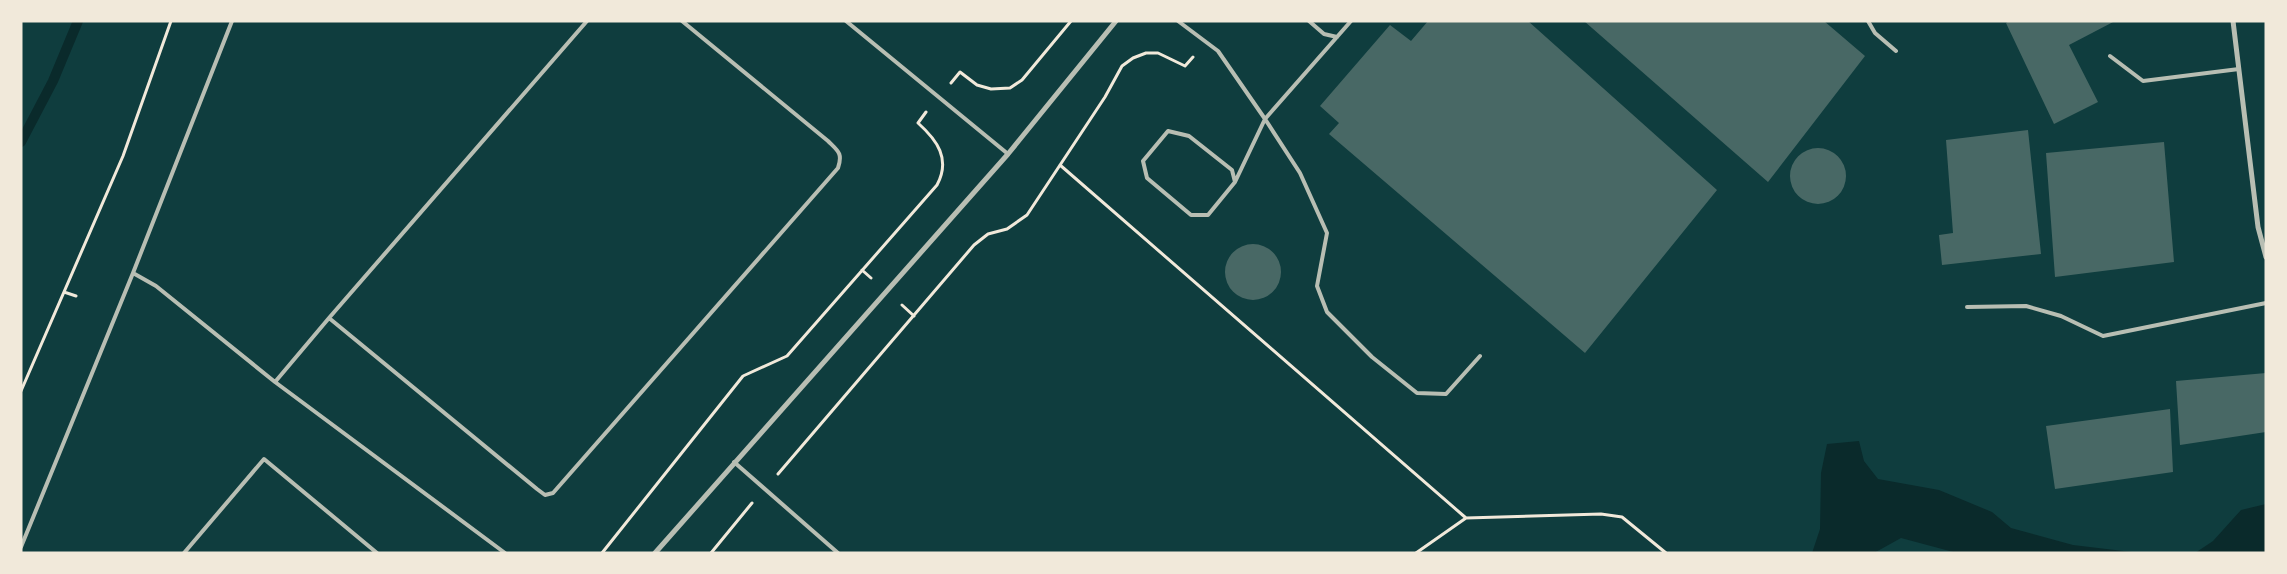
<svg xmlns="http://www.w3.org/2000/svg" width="2287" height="574" viewBox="0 0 2287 574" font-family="'IBM Plex Sans',sans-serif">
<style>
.water{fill:#0a2a2b}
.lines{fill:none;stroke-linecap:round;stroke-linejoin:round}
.stream{stroke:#0a2a2b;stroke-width:10}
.building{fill:#486865}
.path{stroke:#f1e9da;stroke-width:3}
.service{stroke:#b8beb3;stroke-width:4}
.minor{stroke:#b8beb3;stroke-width:5}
</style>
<rect width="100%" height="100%" fill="#0f3d3e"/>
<path class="water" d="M 1859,441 L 1864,461 L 1878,479 L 1939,490 L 1992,512 L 2011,528 L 2073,545 L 2140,553 L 1957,553 L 1901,538 L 1874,553 L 1812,553 L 1820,529 L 1821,473 L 1827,444 Z
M 2266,504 L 2266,553 L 2195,553 L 2213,541 L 2241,510 Z"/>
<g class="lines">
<path class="stream" d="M 21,142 L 53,81 L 78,21"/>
</g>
<path class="building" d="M 1428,21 L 1528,21 L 1717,190 L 1585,353 L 1329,134 L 1339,123 L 1320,106 L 1390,25 L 1411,41 Z
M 1584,21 L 1824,21 L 1865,56 L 1768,182 Z
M 2009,21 L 2115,21 L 2069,45 L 2098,102 L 2054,124 L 2006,23 Z
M 2028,130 L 2041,254 L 1942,265 L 1939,235 L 1953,233 L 1946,140 Z
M 2164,142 L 2174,262 L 2055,277 L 2046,153 Z
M1790 176a28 28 0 1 1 56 0a28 28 0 1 1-56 0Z
M1225 272a28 28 0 1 1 56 0a28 28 0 1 1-56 0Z
M 2266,373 L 2266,432 L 2180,445 L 2176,381 Z
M 2170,409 L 2173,472 L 2055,489 L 2046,426 Z"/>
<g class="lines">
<path class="path" d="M 951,83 L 960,72 L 977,85 L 991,89 L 1010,88 L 1022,80 L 1071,21
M 1060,165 L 1466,518 L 1601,514 L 1622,517 L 1666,553
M 862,270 L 871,278
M 64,292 L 76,296
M 902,305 L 914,316
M 21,391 L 123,156 L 171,21
M 778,474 L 974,245 L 988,234 L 1007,229 L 1027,215 L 1105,97 L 1122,66 L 1133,58 L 1146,53 L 1158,53 L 1185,66 L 1193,57
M 602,553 L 743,376 L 787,356 L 937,185 C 951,159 937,140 918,123 L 926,112
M 711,553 L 752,503
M 1416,553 L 1466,518"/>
<path class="service" d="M 232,21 L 133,273 L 156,286 L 275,382 L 505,553
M 846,21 L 1008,154
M 1178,21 L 1218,51 L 1265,119 L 1235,182 L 1208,215 L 1191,215 L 1147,178 L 1143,161 L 1168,131 L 1189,136 L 1232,170 L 1235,182
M 1309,21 L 1324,34 L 1337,37
M 1351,21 L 1265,119 L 1300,173 L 1327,233 L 1317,286 L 1327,312 L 1372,357 L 1417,393 L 1446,394 L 1480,356
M 1868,21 L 1875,33 L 1896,51
M 2110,56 L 2143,81 L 2239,69
M 1967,307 L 2026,306 L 2061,316 L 2103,336 L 2266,303
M 329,318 L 587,21
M 275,382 L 329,318 L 537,489 L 545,495 L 553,493 L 838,168 C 843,153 838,151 828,141 L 682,21
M 734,462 L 838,553
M 21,547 L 133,273
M 184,553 L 264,459 L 377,553"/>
<path class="minor" d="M 2233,21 L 2258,227 L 2266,257
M 655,553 L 1008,154 L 1116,21"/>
</g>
<rect width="2287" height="574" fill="none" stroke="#f1e9da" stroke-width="45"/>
</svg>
